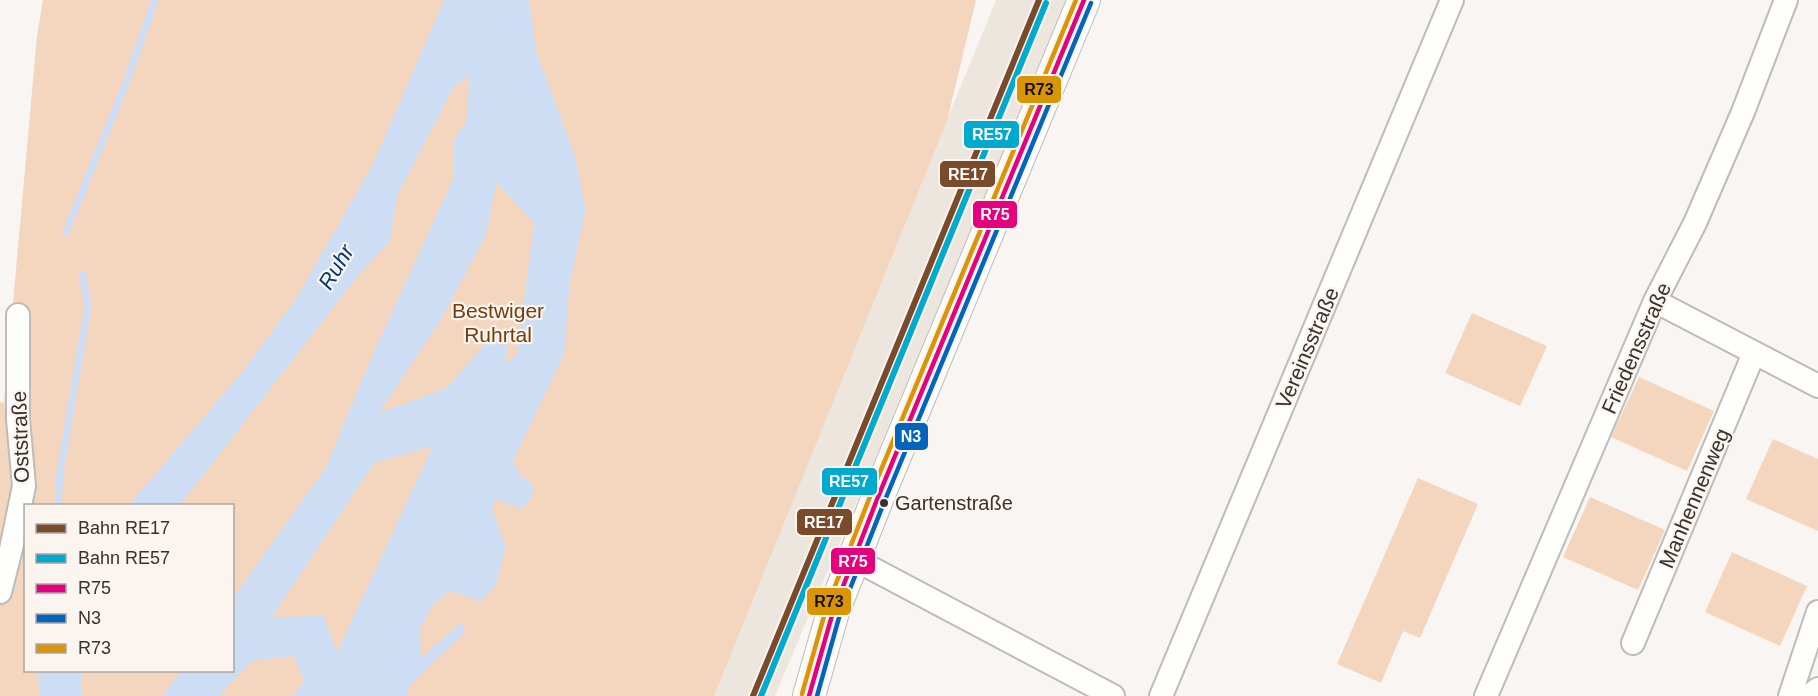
<svg xmlns="http://www.w3.org/2000/svg" width="1818" height="696" viewBox="0 0 1818 696" font-family="Helvetica,sans-serif">
<style>
.built{fill:#ede6df}
.green{fill:#f4d6bf;fill-rule:evenodd}
.water{fill:#cdddf3;fill-rule:evenodd}
.lines{fill:none;stroke-linecap:round;stroke-linejoin:round}
.stream{stroke:#cdddf3;stroke-width:7}
.minor-casing{stroke:#bebbb9;stroke-width:26}
.secondary-casing{stroke:#bebbb9;stroke-width:34}
.minor{stroke:#fefefd;stroke-width:22}
.secondary{stroke:#fefefd;stroke-width:32}
.bus-1-casing{stroke:#fbf4ef;stroke-width:9}
.bus-2-casing{stroke:#fbf4ef;stroke-width:9}
.bus-3-casing{stroke:#fbf4ef;stroke-width:9}
.bus-1{stroke:#e5007d;stroke-width:4.5}
.bus-2{stroke:#0065bd;stroke-width:4.5}
.bus-3{stroke:#da9507;stroke-width:4.5}
.rail-1-casing{stroke:#fbf4ef;stroke-width:10}
.rail-2-casing{stroke:#fbf4ef;stroke-width:10}
.rail-1{stroke:#7a4b2a;stroke-width:6}
.rail-2{stroke:#00a9ce;stroke-width:6}
.bus-dot{fill:#353230;stroke:#fbf4ef;stroke-width:2}
.labels{text-anchor:middle;dominant-baseline:central;stroke-width:4.5;stroke-linejoin:round;paint-order:stroke}
.bus-label{font-size:20px;fill:#353230;stroke:#fbf4ef;text-anchor:start}
.park-label{font-size:21px;fill:#733e08;stroke:#fbf4ef}
.street-label{font-size:21px;fill:#353230;stroke:#fbf4ef}
.water-label{font-size:22px;font-style:italic;fill:#003876;stroke:#fbf4ef}
.line-badge{stroke:#fbf4ef;stroke-width:2}
.badge-label{font-size:16px;text-anchor:middle;font-weight:bold;fill:#fff}
.pale-badge-label{font-size:16px;text-anchor:middle;font-weight:bold;fill:#111}
</style>
<rect width="100%" height="100%" fill="#f8f5f2"/>
<path class="built" d="M 996,0 L 1068,0 L 775,696 L 711,696 Z"/>
<path class="green" d="M 43,0 L 976,0 L 947,121 L 714,696 L 0,696 L 0,402 L 4,403 L 37,36 ZM 26,506 L 232,506 L 232,670 L 26,670 Z
M 1472,313 L 1547,346 L 1520,406 L 1445,373 Z
M 1639,377 L 1714,411 L 1687,471 L 1611,437 Z
M 1773,439 L 1818,459 L 1818,531 L 1746,499 Z
M 1418,478 L 1478,504 L 1420,638 L 1403,631 L 1381,683 L 1337,664 Z
M 1590,497 L 1665,530 L 1638,590 L 1563,557 Z
M 1732,552 L 1807,586 L 1780,646 L 1705,612 Z"/>
<path class="water" d="M 444,0 L 529,0 L 536,51 L 575,156 L 586,211 L 570,280 L 564,354 L 513,461 L 520,475 L 534,486 L 531,499 L 521,509 L 494,499 L 494,513 L 506,549 L 495,586 L 480,601 L 449,591 L 432,605 L 420,629 L 421,658 L 463,621 L 465,632 L 410,685 L 406,696 L 293,696 L 304,681 L 294,656 L 252,661 L 219,696 L 162,696 L 181,671 L 232,670 L 233,598 L 326,467 L 372,356 L 453,179 L 454,140 L 467,120 L 469,76 L 453,88 L 397,196 L 390,241 L 357,277 L 180,505 L 129,505 L 243,371 L 294,302 L 372,166 ZM 496,182 L 534,223 L 517,354 L 506,364 L 508,338 L 495,332 L 447,388 L 379,413 L 439,323 L 486,235 ZM 433,446 L 337,652 L 324,616 L 272,617 L 374,463 Z
M 37,671 L 81,671 L 82,696 L 40,696 Z"/>
<g class="lines">
<path class="stream" d="M 66,232 L 128,78 L 155,0
M 58,506 L 60,472 L 88,306 L 82,274"/>
<defs>
<path id="minor" d="M 1655,301 L 1818,386
M 854,559 L 1113,696
M 0,592 L 11,549 L 24,486 L 18,419 L 18,315
M 1633,643 L 1754,353
M 1161,696 L 1452,0
M 1486,696 L 1655,301 L 1695,223 L 1743,112 L 1786,0
M 1790,696 L 1818,612
M 1809,696 L 1818,689"/>
<path id="secondary" d="M 809,696 L 833,612 L 878,497 L 1084,0"/>
</defs>
<use href="#minor" class="minor-casing"/>
<use href="#secondary" class="secondary-casing"/>
<use href="#minor" class="minor"/>
<use href="#secondary" class="secondary"/>
<defs>
<path id="bus-1" d="M 809,696 L 833,612 L 878,497 L 1084,0"/>
<path id="bus-2" d="M 817,696 L 840,614 L 885,500 L 1091,3"/>
<path id="bus-3" d="M 802,694 L 826,609 L 871,494 L 1076,0"/>
</defs>
<use href="#bus-1" class="bus-1-casing"/>
<use href="#bus-2" class="bus-2-casing"/>
<use href="#bus-3" class="bus-3-casing"/>
<use href="#bus-1" class="bus-1"/>
<use href="#bus-2" class="bus-2"/>
<use href="#bus-3" class="bus-3"/>
<defs>
<path id="rail-1" d="M 753,696 L 1039,0"/>
<path id="rail-2" d="M 761,696 L 1046,3"/>
</defs>
<use href="#rail-1" class="rail-1-casing"/>
<use href="#rail-2" class="rail-2-casing"/>
<use href="#rail-1" class="rail-1"/>
<use href="#rail-2" class="rail-2"/>
</g>
<circle class="bus-dot" cx="884" cy="503" r="5"/>
<g class="labels">
<g class="bus-label">
<text x="895" y="503">Gartenstraße</text>
</g>
<g class="park-label">
<text x="498" y="310">Bestwiger<tspan x="498" dy="24">Ruhrtal</tspan></text>
</g>
<g class="street-label">
<text transform="translate(1307 348) rotate(-67)">Vereinsstraße</text>
<text transform="translate(1636 348) rotate(-66)">Friedensstraße</text>
<text transform="translate(20 437) rotate(-92)">Oststraße</text>
<text transform="translate(1694 498) rotate(-67)">Manhennenweg</text>
</g>
<g class="water-label">
<text transform="translate(336 267) rotate(-59)">Ruhr</text>
</g>
</g>
<g class="line-badge">
<rect x="1016" y="75" width="46" height="29" rx="6" fill="#da9507"/>
<rect x="963" y="120" width="57" height="29" rx="6" fill="#00a9ce"/>
<rect x="939" y="160" width="57" height="28" rx="6" fill="#7a4b2a"/>
<rect x="972" y="200" width="46" height="29" rx="6" fill="#e5007d"/>
<rect x="894" y="422" width="35" height="29" rx="6" fill="#0065bd"/>
<rect x="821" y="467" width="57" height="29" rx="6" fill="#00a9ce"/>
<rect x="796" y="508" width="57" height="28" rx="6" fill="#7a4b2a"/>
<rect x="830" y="547" width="46" height="28" rx="6" fill="#e5007d"/>
<rect x="806" y="587" width="46" height="29" rx="6" fill="#da9507"/>
</g>
<g class="badge-label">
<text x="992" y="140">RE57</text>
<text x="968" y="180">RE17</text>
<text x="995" y="220">R75</text>
<text x="911" y="442">N3</text>
<text x="849" y="487">RE57</text>
<text x="824" y="528">RE17</text>
<text x="853" y="567">R75</text>
</g>
<g class="pale-badge-label">
<text x="1039" y="95">R73</text>
<text x="829" y="607">R73</text>
</g>
<rect x="24" y="504" width="210" height="168" fill="#fbf4ef" stroke="#aca6a3" stroke-width="1.5"/>
<rect x="36" y="524" width="30" height="9" fill="#7a4b2a" stroke="#aca6a3" stroke-width="1.5"/>
<text x="78" y="534" font-size="18" fill="#353230">Bahn RE17</text>
<rect x="36" y="554" width="30" height="9" fill="#00a9ce" stroke="#aca6a3" stroke-width="1.5"/>
<text x="78" y="564" font-size="18" fill="#353230">Bahn RE57</text>
<rect x="36" y="584" width="30" height="9" fill="#e5007d" stroke="#aca6a3" stroke-width="1.5"/>
<text x="78" y="594" font-size="18" fill="#353230">R75</text>
<rect x="36" y="614" width="30" height="9" fill="#0065bd" stroke="#aca6a3" stroke-width="1.5"/>
<text x="78" y="624" font-size="18" fill="#353230">N3</text>
<rect x="36" y="644" width="30" height="9" fill="#da9507" stroke="#aca6a3" stroke-width="1.5"/>
<text x="78" y="654" font-size="18" fill="#353230">R73</text>
</svg>
